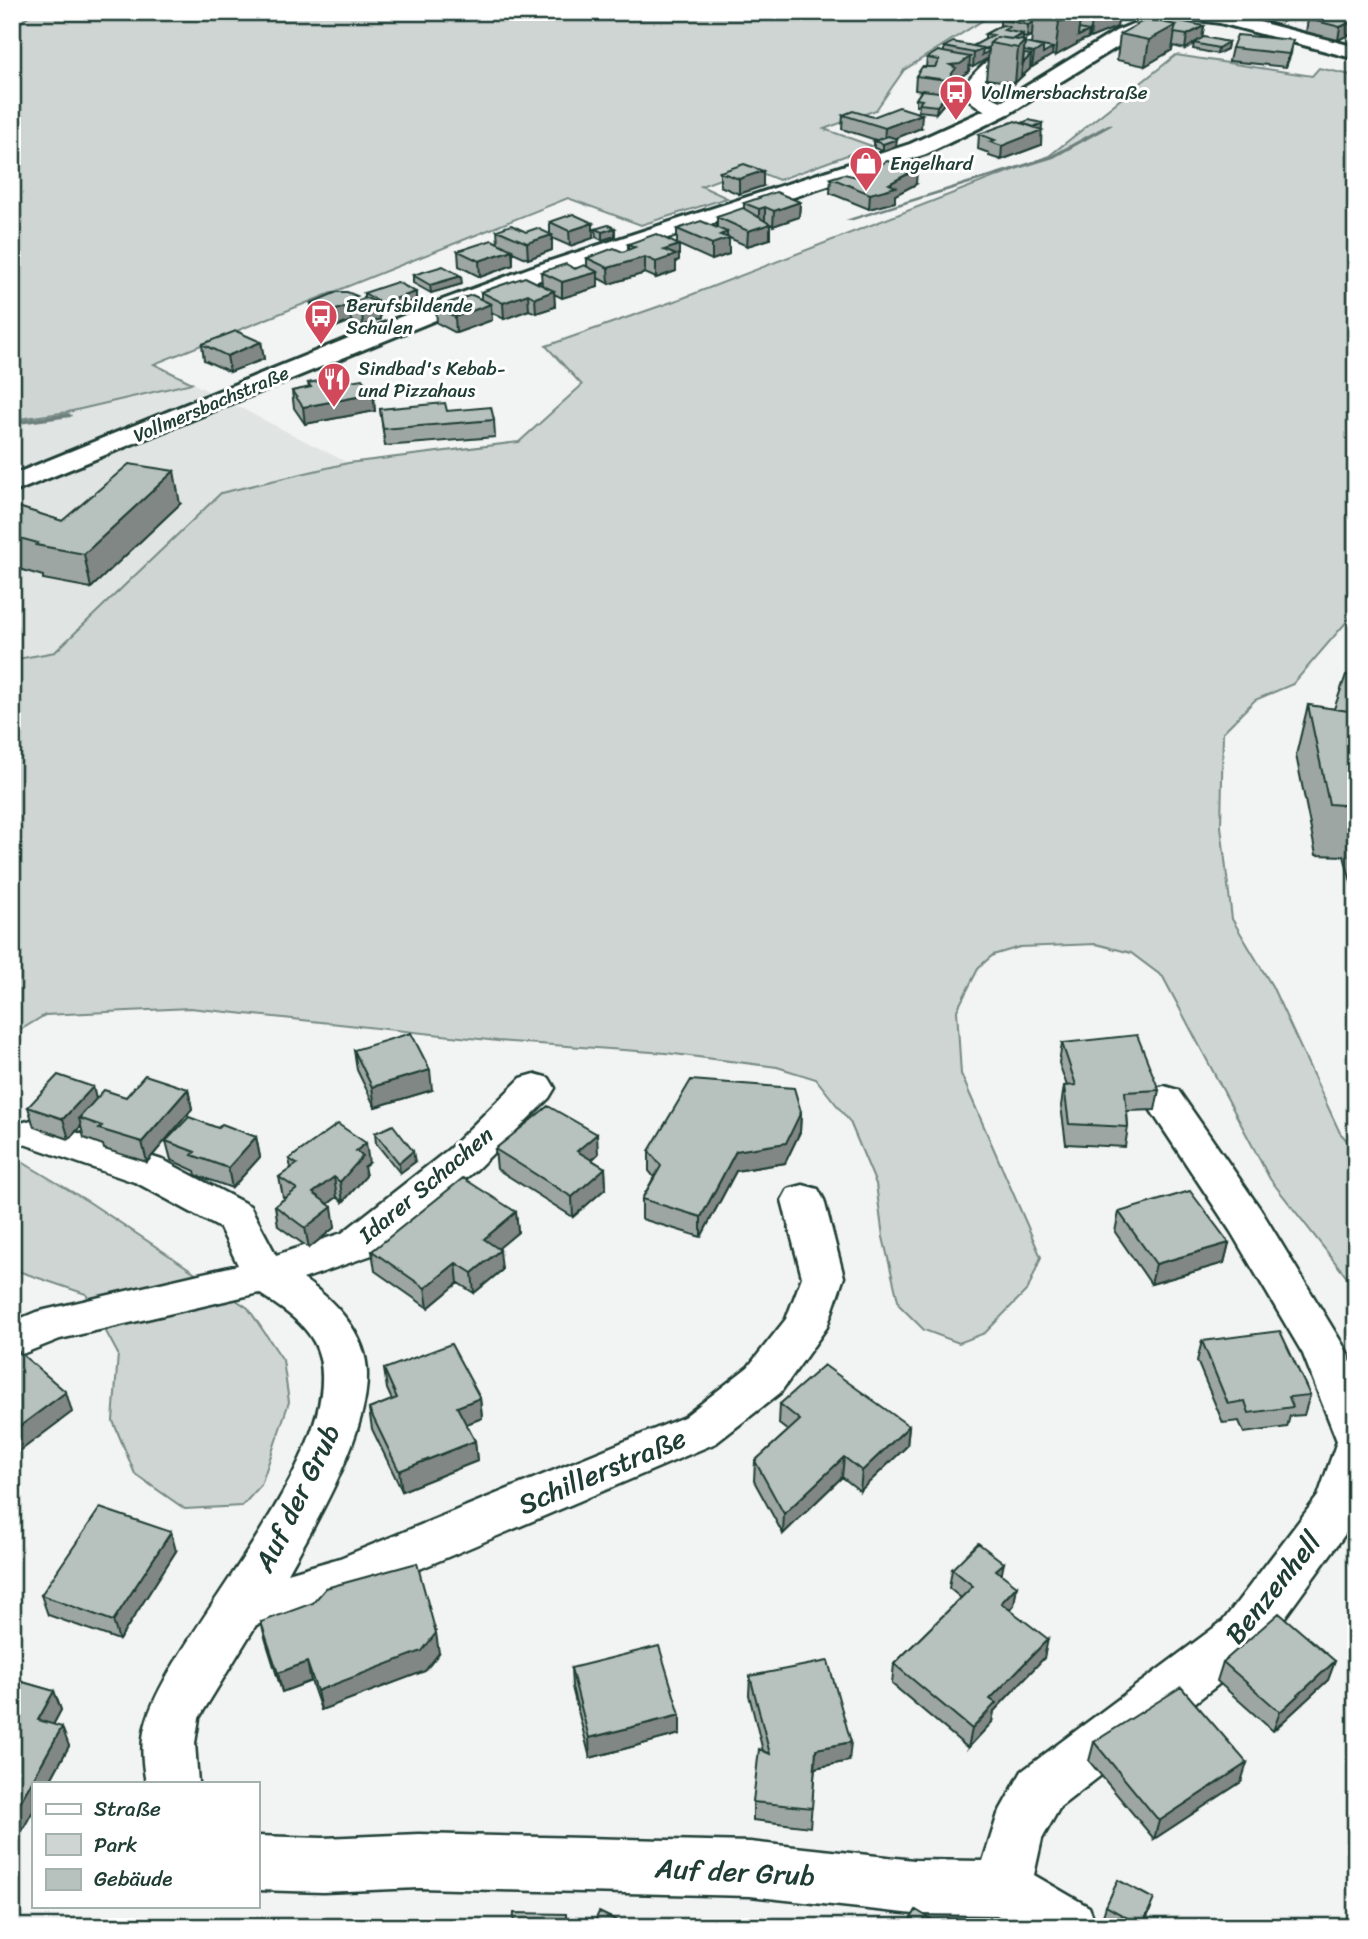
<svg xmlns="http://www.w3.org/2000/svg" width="1368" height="1939" viewBox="0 0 1368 1939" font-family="Sriracha,sans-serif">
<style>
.built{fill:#e0e4e3}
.green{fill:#ced5d3;stroke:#768984;stroke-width:2}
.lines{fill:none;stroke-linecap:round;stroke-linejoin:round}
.stream{fill:#6d807b;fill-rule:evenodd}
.street-casing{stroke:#1f3d34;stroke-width:5}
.secondary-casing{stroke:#1f3d34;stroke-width:6}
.primary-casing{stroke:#1f3d34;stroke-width:6}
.street{fill:#fff;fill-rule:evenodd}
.secondary{fill:#fff;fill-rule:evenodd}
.primary{fill:#fff;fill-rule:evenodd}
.wall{fill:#9da6a3;stroke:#1f3d34;stroke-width:2;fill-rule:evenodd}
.shaded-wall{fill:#808784;stroke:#1f3d34;stroke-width:2}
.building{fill:#b7c1bd;stroke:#1f3d34;stroke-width:2}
.labels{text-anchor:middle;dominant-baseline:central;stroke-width:6;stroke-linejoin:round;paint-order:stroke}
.far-poi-label{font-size:19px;fill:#1f3d34;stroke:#fff;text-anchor:start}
.far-street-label{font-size:19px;fill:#1f3d34;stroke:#fff}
.street-label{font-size:23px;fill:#1f3d34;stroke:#fff}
.near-street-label{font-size:28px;fill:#1f3d34;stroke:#fff}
</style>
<rect width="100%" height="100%" fill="#f2f3f3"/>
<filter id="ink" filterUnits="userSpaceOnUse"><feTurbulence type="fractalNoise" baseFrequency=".0143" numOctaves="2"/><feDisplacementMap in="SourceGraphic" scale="14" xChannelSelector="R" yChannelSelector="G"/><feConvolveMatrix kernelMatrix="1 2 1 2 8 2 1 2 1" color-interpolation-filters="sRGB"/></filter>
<g filter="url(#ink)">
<path class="built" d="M 192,383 L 348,463 L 221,493 L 55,652 L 12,660 L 12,420 L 68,412 Z"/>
<path class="green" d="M 33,12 L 1001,12 L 985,19 L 904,70 L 876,110 L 824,129 L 872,146 L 779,180 L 749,168 L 701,186 L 727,198 L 641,225 L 568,198 L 154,364 L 192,383 L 68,412 L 12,420 L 12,30 Z
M 1176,55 L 1312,76 L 1319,68 L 1356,76 L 1356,611 L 1293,684 L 1255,700 L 1223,732 L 1221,826 L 1232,919 L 1272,986 L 1340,1133 L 1356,1150 L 1356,1289 L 1270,1179 L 1163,977 L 1131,953 L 1096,944 L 1020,947 L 993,955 L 979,967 L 957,1010 L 961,1074 L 1041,1257 L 1028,1289 L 985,1333 L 959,1343 L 924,1330 L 899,1305 L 883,1237 L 876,1184 L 850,1122 L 816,1079 L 777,1067 L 666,1053 L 498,1041 L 190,1008 L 45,1015 L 12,1035 L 12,660 L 55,652 L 221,493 L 348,463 L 519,442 L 582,385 L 546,346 L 683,298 L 1049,156 Z
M 12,1156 L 89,1202 L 248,1308 L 283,1360 L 289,1402 L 261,1485 L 242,1506 L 185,1509 L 135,1474 L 113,1421 L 118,1354 L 86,1294 L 12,1269 Z"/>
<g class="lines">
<path class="stream" d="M 1108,124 L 1113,125 L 1054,158 L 850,221 L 845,220 L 1050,156 Z
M 68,413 L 72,415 L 71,417 L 12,425 L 12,421 Z"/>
<defs>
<path id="street" d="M 1084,12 L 1109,12 L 1015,58 L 999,69 L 981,90 C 990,99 1005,100 1013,109 L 1010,113 C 991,118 972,105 961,91 C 988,47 1039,31 1084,12 Z
M 535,1074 L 549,1078 L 555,1088 L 549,1098 L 477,1169 L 372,1255 L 303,1279 C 334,1300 367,1334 367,1374 C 368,1434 317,1521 288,1573 L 340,1558 L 684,1417 L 748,1367 L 786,1319 L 802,1277 L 782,1200 L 788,1189 L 803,1185 L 818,1189 L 824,1200 L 844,1277 L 827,1327 L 780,1393 L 716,1443 L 363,1593 L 256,1625 L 199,1718 L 195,1743 L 198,1783 L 146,1783 C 142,1762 140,1741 147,1720 C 175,1628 363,1438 314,1342 C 303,1321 278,1306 259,1293 L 60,1339 L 12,1358 L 12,1322 L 36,1312 L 238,1265 L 220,1228 L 137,1183 L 21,1143 L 15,1133 L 21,1123 L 35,1119 L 165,1161 L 250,1206 L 276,1255 L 342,1233 L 449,1149 L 521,1078 Z
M 1164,1086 L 1178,1090 L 1261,1210 L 1346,1350 L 1356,1374 L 1356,1519 L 1259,1653 L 1060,1807 L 1042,1839 L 1034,1875 L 1089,1907 L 1097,1927 L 1016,1927 L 997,1915 L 914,1914 L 750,1896 L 419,1888 L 323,1892 L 257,1890 L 257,1836 L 323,1838 L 419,1834 L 750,1842 L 914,1860 L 983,1861 L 998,1814 L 1022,1771 L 1223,1621 L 1318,1496 L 1337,1441 L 1303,1354 L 1231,1232 L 1144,1100 L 1150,1090 Z"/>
<path id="secondary" d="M 1161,12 L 1182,14 L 1180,18 L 1130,39 L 1010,113 L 926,154 L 548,277 L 455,312 L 12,493 L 12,475 L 437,302 L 532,267 L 910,144 L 996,105 L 1116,31 Z"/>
<path id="primary" d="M 1182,12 L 1221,12 L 1356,47 L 1356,59 L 1220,23 L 1183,18 Z"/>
</defs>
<use href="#street" class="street-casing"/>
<use href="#secondary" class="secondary-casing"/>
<use href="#primary" class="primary-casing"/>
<use href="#street" class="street"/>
<use href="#secondary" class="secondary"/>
<use href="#primary" class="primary"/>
</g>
<path class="wall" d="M 1007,12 L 1119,12 L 1117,27 L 1090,38 L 1088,38 L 1077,43 L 1077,44 L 1055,56 L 1052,55 L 1032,67 L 1030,66 L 1030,69 L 1015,83 L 986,79 L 988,58 L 973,67 L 970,66 L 969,71 L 959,78 L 955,78 L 954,81 L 946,93 L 947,100 L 936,113 L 918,111 L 919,107 L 916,106 L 916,99 L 921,91 L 915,90 L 916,76 L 926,67 L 927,58 L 944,52 L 944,47 L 973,46 L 985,40 L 985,34 L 1000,26 L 1000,19 L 1007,14 ZM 1032,35 L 1031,45 L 1025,43 L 1025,41 L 1023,41 L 1023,37 L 1027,38 Z
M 1251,12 L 1323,12 L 1356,18 L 1356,30 L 1355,32 L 1338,40 L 1306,32 L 1308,19 L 1316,16 L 1309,14 L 1300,19 L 1292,17 L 1282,22 Z
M 1204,26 L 1202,38 L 1228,42 L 1227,49 L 1217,54 L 1193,49 L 1194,43 L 1185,49 L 1173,46 L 1172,50 L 1145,66 L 1117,60 L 1120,34 Z
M 1293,40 L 1286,67 L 1229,61 L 1232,48 Z
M 843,115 L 873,117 L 921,128 L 896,138 L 896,146 L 883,151 L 874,148 L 874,141 L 876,140 L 842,129 Z
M 1041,130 L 1041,145 L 1001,160 L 989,156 L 989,153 L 978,149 L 979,134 Z
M 720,172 L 763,186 L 739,194 L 720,186 Z
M 857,177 L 916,184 L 895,195 L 895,202 L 869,209 L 830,193 L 831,178 Z
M 800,202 L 799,217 L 773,226 L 770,224 L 770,239 L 747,246 L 727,237 L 729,254 L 712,260 L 679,245 L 679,260 L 676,261 L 676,271 L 656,278 L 645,273 L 609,284 L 598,278 L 598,287 L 562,298 L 554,294 L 555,307 L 536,313 L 529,310 L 504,319 L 491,312 L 492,320 L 456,333 L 437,323 L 436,307 L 481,300 L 481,292 L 542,285 L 541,272 L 587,267 L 587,258 L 623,252 L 628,250 L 628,244 L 677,244 L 677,229 L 717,228 L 717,217 L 744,209 L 744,203 Z
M 550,222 L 593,238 L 570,246 L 552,238 L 552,250 L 528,259 L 513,252 L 513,265 L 480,277 L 459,266 L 458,251 L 498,243 L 497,230 L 550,234 Z
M 615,228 L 615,236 L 602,240 L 596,237 L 595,229 Z
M 413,275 L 462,284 L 431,293 L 413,283 Z
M 364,293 L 416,300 L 383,311 L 379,309 L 380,319 L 363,326 L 351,321 L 333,328 L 313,319 L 311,303 L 357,301 L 364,298 Z
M 261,342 L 264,359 L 230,372 L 204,360 L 202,344 Z
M 350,381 L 373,394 L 375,411 L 305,424 L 294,408 L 292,391 L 309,388 L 308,383 Z
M 380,409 L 447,411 L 494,420 L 495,437 L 385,446 Z
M 180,504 L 91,588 L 43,579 L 43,576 L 12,567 L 12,505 L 62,521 Z
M 1356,677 L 1356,901 L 1344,856 L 1316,855 L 1296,755 L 1308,705 L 1334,709 Z
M 1062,1043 L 1159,1090 L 1155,1110 L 1127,1111 L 1128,1127 L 1125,1147 L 1066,1144 L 1061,1106 L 1064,1086 L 1067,1086 L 1059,1063 Z
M 354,1050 L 432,1090 L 375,1107 L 357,1070 Z
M 93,1087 L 96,1099 L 126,1097 L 188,1089 L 192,1109 L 147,1162 L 104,1149 L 103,1145 L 84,1138 L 81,1126 L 69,1139 L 34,1127 L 28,1107 Z
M 801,1112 L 800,1132 L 785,1163 L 736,1171 L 701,1237 L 642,1219 L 642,1199 L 654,1177 L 649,1171 L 649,1151 Z
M 218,1128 L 256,1137 L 260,1157 L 232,1188 L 196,1175 L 195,1171 L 171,1160 L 166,1141 Z
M 375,1133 L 415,1162 L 400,1173 L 376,1143 Z
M 495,1149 L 598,1154 L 592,1160 L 605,1168 L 606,1188 L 573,1217 L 497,1169 Z
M 289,1159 L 369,1163 L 364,1167 L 366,1176 L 343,1202 L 337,1197 L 328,1204 L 335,1227 L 309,1248 L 278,1226 L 275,1206 L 285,1198 L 283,1197 L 279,1177 L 291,1169 Z
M 516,1212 L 518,1232 L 498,1248 L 502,1270 L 474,1293 L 458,1283 L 428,1308 L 375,1271 L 372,1251 Z
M 1119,1212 L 1229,1243 L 1224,1263 L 1151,1284 L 1115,1232 Z
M 1202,1341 L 1310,1395 L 1304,1415 L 1290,1416 L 1287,1427 L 1244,1433 L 1239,1421 L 1223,1423 L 1197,1361 Z
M 384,1369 L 480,1398 L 482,1418 L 466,1424 L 475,1441 L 477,1461 L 402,1491 L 372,1429 L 369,1409 L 392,1400 L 387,1389 Z
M 780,1404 L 909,1426 L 907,1446 L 860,1491 L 842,1477 L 783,1534 L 754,1481 L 755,1461 L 788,1431 L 779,1424 Z
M 176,1551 L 119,1640 L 48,1615 L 41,1595 Z
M 952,1569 L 1002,1574 L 1014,1605 L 1010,1610 L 1044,1658 L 994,1711 L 992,1722 L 968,1748 L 892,1684 L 894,1664 L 961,1598 L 949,1588 Z
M 261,1622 L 439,1653 L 425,1671 L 321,1710 L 311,1681 L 282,1692 L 266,1641 Z
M 1335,1661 L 1328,1680 L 1273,1731 L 1217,1681 L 1223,1662 Z
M 571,1668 L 680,1715 L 680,1734 L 590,1758 L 572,1687 Z
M 750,1676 L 849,1761 L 815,1768 L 810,1827 L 753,1820 L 753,1802 L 763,1751 L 749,1695 Z
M 12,1679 L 54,1691 L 61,1710 L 53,1725 L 69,1746 L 49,1783 L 33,1783 L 22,1831 L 12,1828 Z
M 1094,1742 L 1241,1782 L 1154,1839 L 1089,1761 Z
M 1106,1906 L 1151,1908 L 1143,1927 L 1124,1927 L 1103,1916 Z"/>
<path class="shaded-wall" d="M 1038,12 L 1081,12 L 1078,36 L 1089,31 L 1088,38 L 1077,43 L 1077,44 L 1055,56 L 1059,21 L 1037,16 Z
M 1093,12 L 1119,12 L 1117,27 L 1090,38 Z
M 1284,12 L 1293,12 L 1292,17 L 1282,22 Z
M 1301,12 L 1310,12 L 1309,14 L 1300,19 Z
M 1356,20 L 1355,32 L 1338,40 L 1340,27 Z
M 1033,22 L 1032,35 L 1027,38 L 1028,25 Z
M 1176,25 L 1172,50 L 1145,66 L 1149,40 Z
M 1204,26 L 1202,39 L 1185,49 L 1187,35 Z
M 1023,34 L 1023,41 L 1012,40 Z
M 1293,40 L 1291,54 L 1286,67 L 1289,54 Z
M 1025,41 L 1021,77 L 1015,83 L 1018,48 Z
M 1228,42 L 1227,49 L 1217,54 L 1218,48 Z
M 989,47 L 988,58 L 973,67 L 974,53 L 983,48 Z
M 1043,47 L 1053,48 L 1052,55 L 1032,67 L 1034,53 Z
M 1031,55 L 1030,69 L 1021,77 L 1023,63 Z
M 970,57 L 969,71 L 959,78 L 955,78 L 954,81 L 946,93 L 947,80 L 950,65 Z
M 948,93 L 947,100 L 936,113 L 937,106 Z
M 922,114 L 921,128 L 884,143 L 885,128 Z
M 1042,123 L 1041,145 L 1001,160 L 1002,146 Z
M 897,139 L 896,146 L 883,151 L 883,144 Z
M 917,169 L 916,184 L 895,195 L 895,202 L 869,209 L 870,194 Z
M 763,171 L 763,186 L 739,194 L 739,179 Z
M 800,202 L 799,217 L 773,226 L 774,211 Z
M 765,207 L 765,222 L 759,224 L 759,209 Z
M 593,223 L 593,238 L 570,246 L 569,231 Z
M 770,224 L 770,239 L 747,246 L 748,231 Z
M 615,228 L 615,236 L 602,240 L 602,232 Z
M 727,232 L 727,239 L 729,238 L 729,254 L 712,260 L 712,244 L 720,235 Z
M 552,235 L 552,250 L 528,259 L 527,243 Z
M 679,245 L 679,260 L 676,261 L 676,271 L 656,278 L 656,262 L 664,250 Z
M 512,250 L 513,265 L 480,277 L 479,261 Z
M 645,257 L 645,273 L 609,284 L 608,268 Z
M 598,272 L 598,287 L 562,298 L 562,282 Z
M 461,276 L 462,284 L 431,293 L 430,285 Z
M 554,291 L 555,307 L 536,313 L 535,298 Z
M 416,292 L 416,300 L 383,311 L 382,303 Z
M 528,294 L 529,310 L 504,319 L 503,303 Z
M 379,303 L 380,319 L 363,326 L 362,310 Z
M 491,304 L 492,320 L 456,333 L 455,317 Z
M 349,305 L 351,321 L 333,328 L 331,312 Z
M 261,342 L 264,359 L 230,372 L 227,356 Z
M 373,394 L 375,411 L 305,424 L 303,407 Z
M 174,471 L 180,504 L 91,588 L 84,554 Z
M 430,1070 L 432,1090 L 375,1107 L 372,1087 Z
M 93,1087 L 98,1107 L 79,1118 L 81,1126 L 69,1139 L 63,1119 Z
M 188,1089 L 192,1109 L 147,1162 L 142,1142 Z
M 801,1112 L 800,1132 L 785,1163 L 736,1171 L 701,1237 L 701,1217 L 736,1151 Z
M 597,1134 L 598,1154 L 578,1171 L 577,1151 Z
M 256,1137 L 260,1157 L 232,1188 L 228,1168 Z
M 366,1143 L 369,1163 L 364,1167 L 366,1176 L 343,1202 L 340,1182 L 356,1151 Z
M 413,1151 L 415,1162 L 400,1173 L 399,1163 Z
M 605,1168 L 606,1188 L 573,1217 L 572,1197 Z
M 334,1177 L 337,1197 L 316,1213 L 313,1193 Z
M 332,1207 L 335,1227 L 309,1248 L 305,1228 Z
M 516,1212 L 518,1232 L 486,1259 L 484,1239 Z
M 1229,1243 L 1224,1263 L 1151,1284 L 1156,1264 Z
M 500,1250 L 502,1270 L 474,1293 L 472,1273 Z
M 456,1263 L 458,1283 L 428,1308 L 425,1288 Z
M 66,1392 L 72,1412 L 12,1457 L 12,1432 Z
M 480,1398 L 482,1418 L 459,1427 L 457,1407 Z
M 909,1426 L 907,1446 L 860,1491 L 862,1471 Z
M 475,1441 L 477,1461 L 402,1491 L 399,1471 Z
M 844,1457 L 842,1477 L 783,1534 L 784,1514 Z
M 171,1532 L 176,1551 L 119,1640 L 113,1621 Z
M 1004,1563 L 1000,1582 L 996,1570 Z
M 1017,1586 L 1014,1605 L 998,1622 L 1001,1603 Z
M 436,1633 L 439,1653 L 425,1671 L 321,1710 L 317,1691 Z
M 1048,1639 L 1044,1658 L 994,1711 L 992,1722 L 968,1748 L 972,1729 L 990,1699 Z
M 1335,1661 L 1328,1680 L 1273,1731 L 1280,1712 Z
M 307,1662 L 311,1681 L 282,1692 L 278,1673 Z
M 54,1691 L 61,1710 L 45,1740 L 38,1720 Z
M 680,1715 L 680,1734 L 590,1758 L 589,1738 Z
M 62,1727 L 69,1746 L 49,1783 L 33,1783 L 33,1811 L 22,1831 L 14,1813 Z
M 851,1742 L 849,1761 L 814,1768 L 816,1749 Z
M 1247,1763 L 1241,1782 L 1154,1839 L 1159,1821 Z"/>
<path class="building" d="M 1040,12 L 1075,12 L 1059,21 L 1034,15 Z
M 1324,12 L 1331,12 L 1356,18 L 1356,20 L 1340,27 L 1308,19 Z
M 1007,14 L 1034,20 L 1033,22 L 1028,25 L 1000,19 Z
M 1160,17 L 1204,26 L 1187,35 L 1174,33 L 1176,25 L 1153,20 Z
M 1147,19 L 1176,25 L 1149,40 L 1120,34 Z
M 1002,25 L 1009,27 L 1004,30 L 1023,34 L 1013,39 L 997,37 L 990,43 L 989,47 L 985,49 L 989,50 L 989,51 L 982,55 L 983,48 L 973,46 L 993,35 L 985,34 Z
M 1079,29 L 1089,31 L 1078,36 Z
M 1237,35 L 1293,40 L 1289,54 L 1232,48 Z
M 997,37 L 1025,41 L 1018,48 L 990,43 Z
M 1204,37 L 1228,42 L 1218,48 L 1194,43 Z
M 953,42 L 983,48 L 974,53 L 944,47 Z
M 1025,43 L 1043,47 L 1034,53 L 1024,51 Z
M 1035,45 L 1036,45 L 1053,48 L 1043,54 L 1043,47 Z
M 938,51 L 970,57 L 960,64 L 950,65 L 956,68 L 947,80 L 916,76 L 922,67 L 935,67 L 939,60 L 927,58 Z
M 1024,54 L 1031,55 L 1023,63 Z
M 922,90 L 948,93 L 937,106 L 919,104 L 922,100 L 916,99 Z
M 899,107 L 922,114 L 885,128 L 843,115 L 853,111 L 873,117 Z
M 1029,120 L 1042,123 L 1034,127 L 1022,123 Z
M 1015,121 L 1042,130 L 1002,146 L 990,142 L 995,140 L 979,134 Z
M 888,136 L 897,139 L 883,144 L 874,141 Z
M 887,161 L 917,169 L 889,184 L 896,187 L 870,194 L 831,178 L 844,174 L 857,177 Z
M 744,164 L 763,171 L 739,179 L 720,172 Z
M 776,192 L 800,202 L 774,211 L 765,207 L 759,209 L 744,203 Z
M 743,208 L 770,224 L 748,231 L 717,217 Z
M 573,214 L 593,223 L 569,231 L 550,222 Z
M 701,221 L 727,232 L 720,235 L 729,238 L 712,244 L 677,229 Z
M 511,225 L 526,232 L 537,228 L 552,235 L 527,243 L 497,230 Z
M 608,225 L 615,228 L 602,232 L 595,229 Z
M 656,234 L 679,245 L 664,250 L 676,255 L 656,262 L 645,257 L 608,268 L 587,258 L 614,248 L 623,252 L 635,247 L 628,244 Z
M 492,240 L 512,250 L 479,261 L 458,251 Z
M 566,264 L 575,269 L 584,265 L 598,272 L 562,282 L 541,272 Z
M 443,266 L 461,276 L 430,285 L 413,275 Z
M 525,277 L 554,291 L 535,298 L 528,294 L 503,303 L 481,292 Z
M 397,282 L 416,292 L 382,303 L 364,293 Z
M 337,292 L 347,292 L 357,296 L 352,298 L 357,301 L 366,298 L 379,303 L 362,310 L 349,305 L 331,312 L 311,303 Z
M 472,295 L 491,304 L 455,317 L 436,307 Z
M 236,331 L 261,342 L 227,356 L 202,344 Z
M 345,376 L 350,381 L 362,379 L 373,394 L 303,407 L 292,391 L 311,387 L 308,383 Z
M 445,403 L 447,411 L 491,407 L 494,420 L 383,429 L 380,409 Z
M 129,464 L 174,471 L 84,554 L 36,545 L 38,543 L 12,536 L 12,505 L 62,521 Z
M 1346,675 L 1356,677 L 1356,712 L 1334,709 Z
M 1308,705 L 1356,712 L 1356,806 L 1329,804 Z
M 411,1033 L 430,1070 L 372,1087 L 354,1050 Z
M 1137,1035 L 1159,1090 L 1125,1092 L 1128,1127 L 1069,1124 L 1064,1086 L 1076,1085 L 1062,1043 Z
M 58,1075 L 93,1087 L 63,1119 L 28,1107 Z
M 145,1075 L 188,1089 L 142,1142 L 99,1129 L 102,1126 L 79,1118 L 104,1090 L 126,1097 Z
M 691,1080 L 794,1088 L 801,1112 L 786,1143 L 736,1151 L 701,1217 L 642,1199 L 661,1166 L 649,1151 Z
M 548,1106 L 597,1134 L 577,1151 L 605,1168 L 572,1197 L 495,1149 Z
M 189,1117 L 218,1128 L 222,1124 L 256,1137 L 228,1168 L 192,1155 L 195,1152 L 166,1141 Z
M 338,1124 L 366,1143 L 356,1151 L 363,1156 L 340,1182 L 334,1177 L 313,1193 L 332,1207 L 305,1228 L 275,1206 L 297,1189 L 279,1177 L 297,1164 L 289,1159 Z
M 393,1125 L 413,1151 L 399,1163 L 375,1133 Z
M 463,1178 L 516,1212 L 484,1239 L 500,1250 L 472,1273 L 456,1263 L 425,1288 L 372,1251 Z
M 1190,1191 L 1229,1243 L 1156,1264 L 1119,1212 Z
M 1280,1331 L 1310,1395 L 1289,1397 L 1293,1407 L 1249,1413 L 1245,1401 L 1228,1404 L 1202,1341 Z
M 451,1344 L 480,1398 L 457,1407 L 475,1441 L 399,1471 L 369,1409 L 397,1398 L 384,1369 Z
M 12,1346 L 66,1392 L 12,1432 Z
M 824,1365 L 909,1426 L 862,1471 L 844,1457 L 784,1514 L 755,1461 L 800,1420 L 780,1404 Z
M 100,1508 L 171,1532 L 113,1621 L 41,1595 Z
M 978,1543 L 1004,1563 L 996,1570 L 1017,1586 L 1001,1603 L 1048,1639 L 990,1699 L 996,1703 L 972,1729 L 894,1664 L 973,1586 L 952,1569 Z
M 417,1563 L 436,1633 L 422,1651 L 317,1691 L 307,1662 L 278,1673 L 261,1622 L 313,1603 L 326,1588 Z
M 1279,1613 L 1335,1661 L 1280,1712 L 1223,1662 Z
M 659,1646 L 680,1715 L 589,1738 L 571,1668 Z
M 828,1661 L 851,1742 L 816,1749 L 812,1808 L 753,1802 L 759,1749 L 770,1754 L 750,1676 Z
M 12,1679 L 54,1691 L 38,1720 L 62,1727 L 14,1813 L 12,1812 Z
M 1181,1687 L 1247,1763 L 1159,1821 L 1094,1742 Z
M 1118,1880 L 1154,1899 L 1142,1926 L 1106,1906 Z
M 916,1910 L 944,1927 L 906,1927 Z
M 599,1912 L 630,1927 L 592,1927 Z
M 514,1913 L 566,1914 L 566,1927 L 513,1927 Z"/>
</g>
<defs>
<symbol id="bus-pin" viewBox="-11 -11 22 30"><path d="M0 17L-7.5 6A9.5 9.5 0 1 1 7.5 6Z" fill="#d1495b" stroke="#fff"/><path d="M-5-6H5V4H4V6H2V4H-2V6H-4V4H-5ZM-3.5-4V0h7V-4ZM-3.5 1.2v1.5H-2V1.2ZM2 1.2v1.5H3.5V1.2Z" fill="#fff"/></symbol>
<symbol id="shop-pin" viewBox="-11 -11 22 30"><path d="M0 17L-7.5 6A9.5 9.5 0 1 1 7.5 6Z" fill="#d1495b" stroke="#fff"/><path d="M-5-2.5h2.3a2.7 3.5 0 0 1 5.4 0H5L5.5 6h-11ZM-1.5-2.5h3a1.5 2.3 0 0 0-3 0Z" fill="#fff"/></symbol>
<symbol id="restaurant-pin" viewBox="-11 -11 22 30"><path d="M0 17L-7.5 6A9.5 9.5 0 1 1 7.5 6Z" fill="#d1495b" stroke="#fff"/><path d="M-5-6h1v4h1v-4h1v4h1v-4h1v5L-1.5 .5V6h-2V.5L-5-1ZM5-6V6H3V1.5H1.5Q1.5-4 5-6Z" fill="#fff"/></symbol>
</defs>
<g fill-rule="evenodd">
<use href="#bus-pin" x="937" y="73" width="38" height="52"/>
<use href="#shop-pin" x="847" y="144" width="38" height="52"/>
<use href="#bus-pin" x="302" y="297" width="38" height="52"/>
<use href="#restaurant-pin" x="315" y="360" width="38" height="52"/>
</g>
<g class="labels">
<g class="far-poi-label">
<text x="981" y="92">Vollmersbachstraße</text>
<text x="890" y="163">Engelhard</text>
<text x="346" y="305">Berufsbildende<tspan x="346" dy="22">Schulen</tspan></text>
<text x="358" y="368">Sindbad's Kebab-<tspan x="358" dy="22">und Pizzahaus</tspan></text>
</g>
<g class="far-street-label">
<text transform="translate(211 404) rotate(-23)">Vollmersbachstraße</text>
</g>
<g class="street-label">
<text transform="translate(426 1185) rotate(-40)">Idarer Schachen</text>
</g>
<g class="near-street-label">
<text transform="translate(602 1471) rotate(-23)">Schillerstraße</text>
<text transform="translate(297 1498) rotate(-64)">Auf der Grub</text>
<text transform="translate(1273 1588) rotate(-51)">Benzenhell</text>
<text transform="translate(735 1872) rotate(3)">Auf der Grub</text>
</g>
</g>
<rect width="1368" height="1939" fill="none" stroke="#fff" stroke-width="42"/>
<rect x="21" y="21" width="1326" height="1897" fill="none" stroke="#1f3d34" stroke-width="2.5" filter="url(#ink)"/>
<rect x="32" y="1782" width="228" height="126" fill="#ffffff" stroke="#a5b1ae" stroke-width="2"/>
<rect x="46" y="1804" width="35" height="10" fill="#ffffff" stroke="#a5b1ae" stroke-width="2"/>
<text x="94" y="1816" font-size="21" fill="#1f3d34">Straße</text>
<rect x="46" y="1834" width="35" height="21" fill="#ced5d3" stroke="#a5b1ae" stroke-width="2"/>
<text x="94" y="1852" font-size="21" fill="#1f3d34">Park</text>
<rect x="46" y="1869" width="35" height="21" fill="#b7c1bd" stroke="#a5b1ae" stroke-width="2"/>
<text x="94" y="1886" font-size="21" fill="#1f3d34">Gebäude</text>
</svg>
